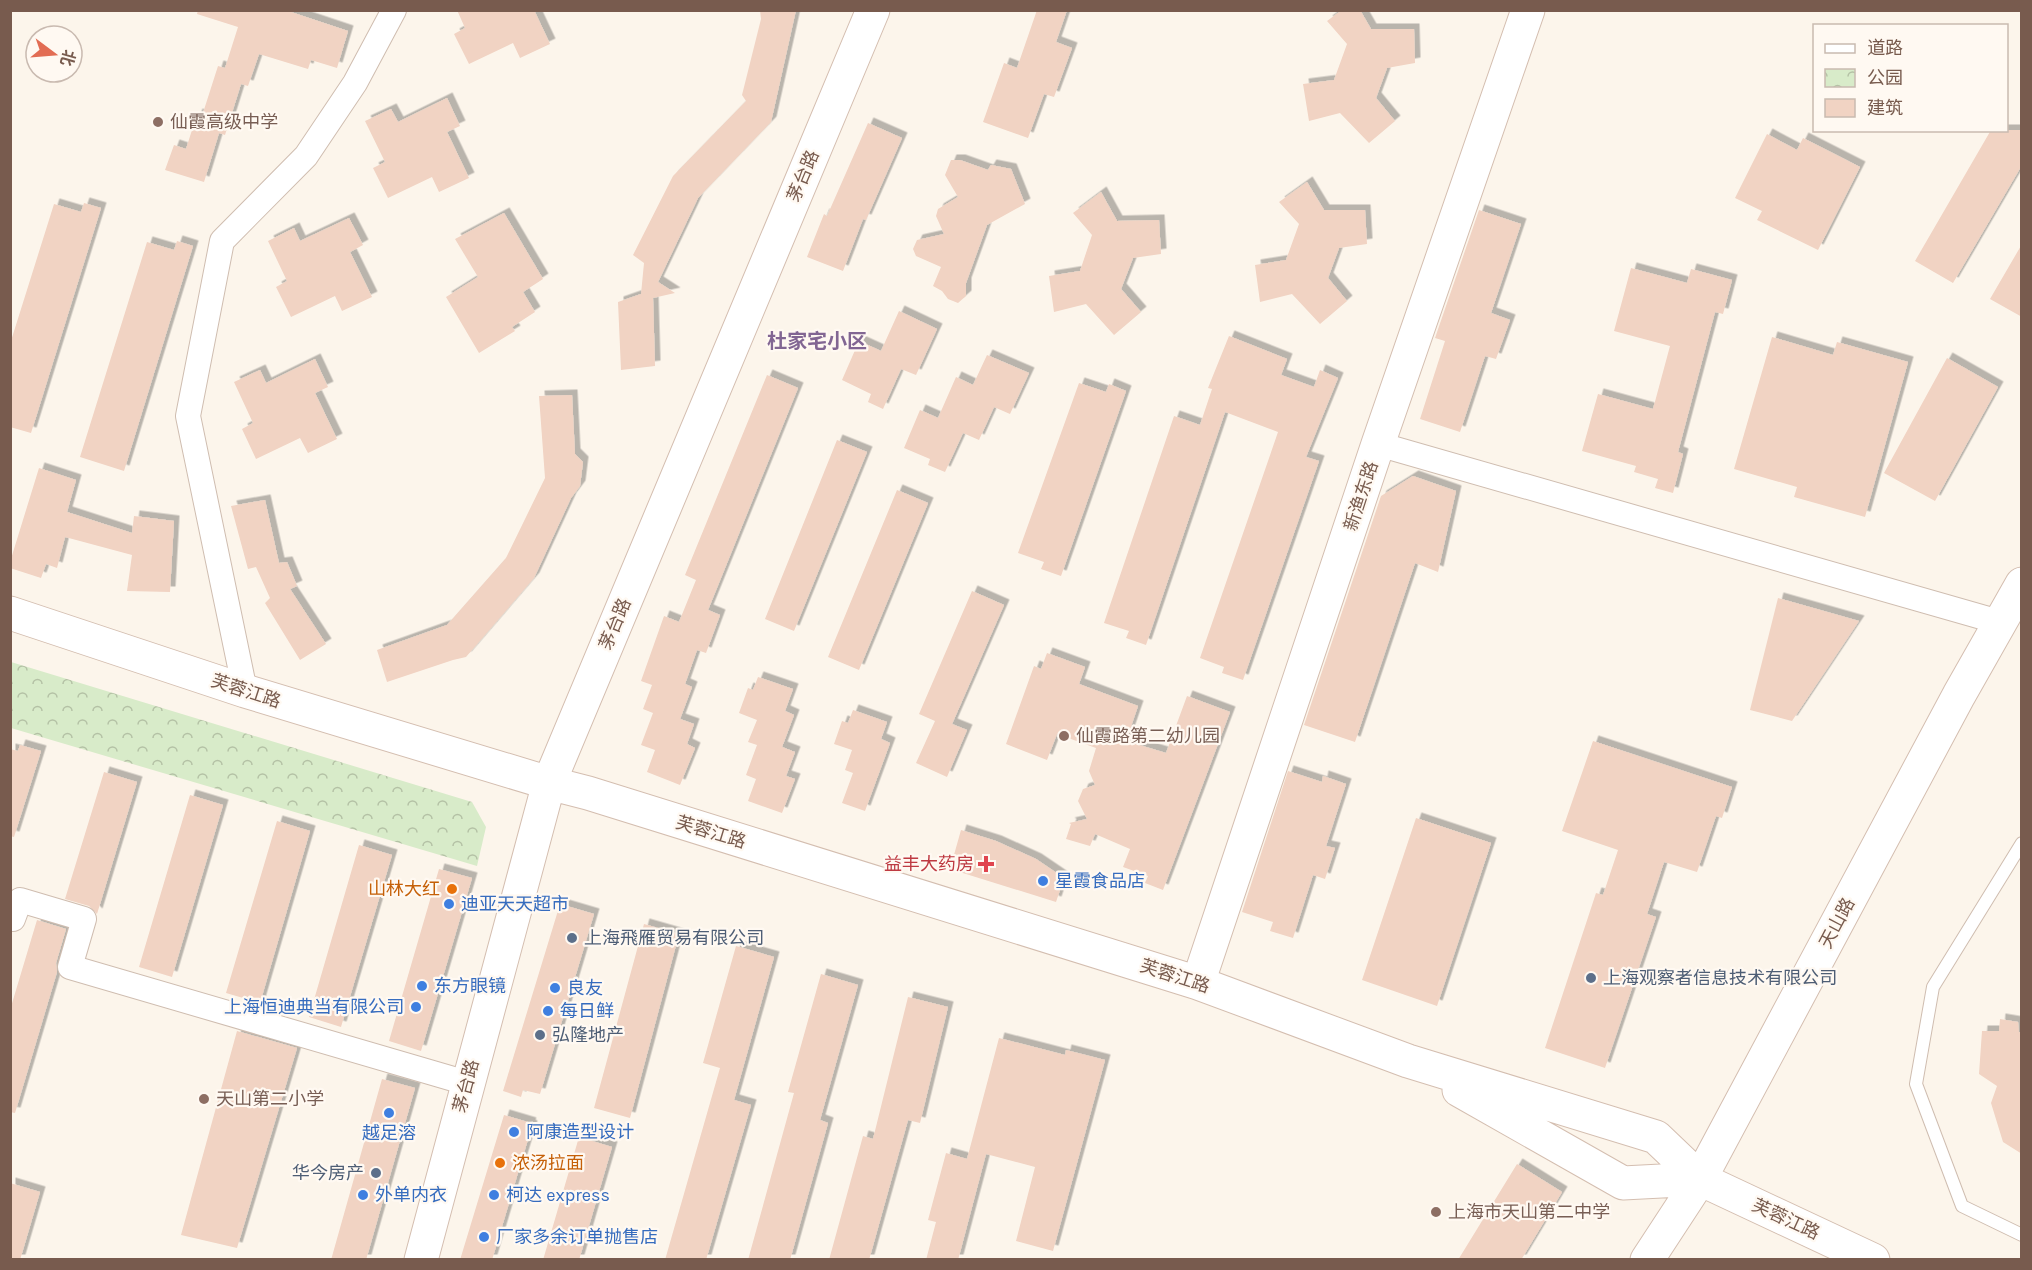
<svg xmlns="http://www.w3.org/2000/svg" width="2032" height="1270" viewBox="0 0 2032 1270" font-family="Karla,'Noto Sans SC',sans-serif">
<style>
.park{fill:url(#park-crowns)}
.building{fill:#f1d3c3;filter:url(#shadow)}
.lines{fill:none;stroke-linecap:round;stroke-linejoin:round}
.lane-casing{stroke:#cfbdb0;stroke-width:14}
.street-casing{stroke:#cfbdb0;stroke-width:26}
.secondary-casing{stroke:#d4beb0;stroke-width:35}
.lane{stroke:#fff;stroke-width:12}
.street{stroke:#fff;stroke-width:24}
.secondary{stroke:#fff;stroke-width:33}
.education-dot{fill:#8d6e63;stroke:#fff9f2;stroke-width:2}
.health-dot{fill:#e0444e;stroke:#fff9f2;stroke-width:2}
.shop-dot{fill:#3f7fe0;stroke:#fff9f2;stroke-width:2}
.food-dot{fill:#e8710a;stroke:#fff9f2;stroke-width:2}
.service-dot{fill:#5c6f8a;stroke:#fff9f2;stroke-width:2}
.labels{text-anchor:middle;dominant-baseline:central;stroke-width:4.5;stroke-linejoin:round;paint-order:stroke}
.education-label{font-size:18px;fill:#785e54;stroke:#fff9f2;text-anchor:start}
.street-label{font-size:18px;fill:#785b4e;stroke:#fff9f2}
.health-label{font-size:18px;fill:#be3a42;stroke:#fff9f2;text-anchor:end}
.shop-label{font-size:18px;fill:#366cbe;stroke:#fff9f2;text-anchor:start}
.food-label{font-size:18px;fill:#c56008;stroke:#fff9f2;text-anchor:end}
.service-label{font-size:18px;fill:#4e5e75;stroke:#fff9f2;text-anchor:start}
.neighbourhood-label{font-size:20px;font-weight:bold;fill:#826693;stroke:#fff9f2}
</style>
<defs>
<pattern id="park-crowns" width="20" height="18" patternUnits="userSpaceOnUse" patternTransform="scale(1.5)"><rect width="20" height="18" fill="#d8ebc9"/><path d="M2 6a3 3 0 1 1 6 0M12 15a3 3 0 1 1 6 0" fill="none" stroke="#b4c1a5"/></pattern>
<filter id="shadow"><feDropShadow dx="5.5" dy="-5.5" stdDeviation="0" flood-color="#0004"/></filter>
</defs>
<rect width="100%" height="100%" fill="#fcf5eb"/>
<path class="park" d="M 11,662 L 472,802 L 486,827 L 477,866 L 11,728 Z"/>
<path class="building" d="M 198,10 L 285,10 L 348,31 L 337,68 L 311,60 L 308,69 L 259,54 L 248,86 L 241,84 L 225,135 L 219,133 L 204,182 L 165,170 L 174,145 L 186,149 L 197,114 L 202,116 L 218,66 L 225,68 L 238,27 L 197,14 Z
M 457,10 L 534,10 L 550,44 L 520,58 L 513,43 L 469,64 L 454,34 L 465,28 Z
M 760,10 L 796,10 L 771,122 L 698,198 L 658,282 L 675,293 L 653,298 L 655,366 L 621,370 L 618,302 L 641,294 L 644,263 L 633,255 L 673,176 L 746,101 L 742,95 L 761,19 Z
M 1037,10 L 1067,10 L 1056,42 L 1072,48 L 1054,97 L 1044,94 L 1028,138 L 983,122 L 1004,63 L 1017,68 Z
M 1342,10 L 1360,10 L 1371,29 L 1414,29 L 1415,63 L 1387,68 L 1376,98 L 1395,121 L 1369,143 L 1340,113 L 1309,121 L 1303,84 L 1334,80 L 1347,44 L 1327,21 Z
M 447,98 L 460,126 L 447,132 L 469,178 L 439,192 L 432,177 L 388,198 L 373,168 L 385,162 L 365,121 L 391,109 L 398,122 Z
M 868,123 L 902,138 L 866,220 L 863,219 L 843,271 L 807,257 L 824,214 L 827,216 Z
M 1991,130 L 2022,130 L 2022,165 L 1953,283 L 1915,261 Z
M 1767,134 L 1797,150 L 1803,138 L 1860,167 L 1818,250 L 1757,220 L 1762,211 L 1735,198 Z
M 951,160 L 960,160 L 988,170 L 991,165 L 1011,169 L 1025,204 L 987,225 L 966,283 L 966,296 L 958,303 L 948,299 L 942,291 L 933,286 L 941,267 L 916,256 L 913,249 L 917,240 L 944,234 L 936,216 L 938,209 L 958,197 L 945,175 Z
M 1307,182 L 1324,210 L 1365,210 L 1367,244 L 1339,248 L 1328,278 L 1347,301 L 1320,324 L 1292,294 L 1260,302 L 1255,265 L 1286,260 L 1299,224 L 1279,202 Z
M 1101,192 L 1117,221 L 1159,220 L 1161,254 L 1133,258 L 1121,289 L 1141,312 L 1114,335 L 1086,304 L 1054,312 L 1049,276 L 1080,271 L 1092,235 L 1073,213 Z
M 84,203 L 101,208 L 31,433 L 10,427 L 10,344 L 54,204 L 81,212 Z
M 1479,210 L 1521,224 L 1491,313 L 1510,320 L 1496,359 L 1485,356 L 1460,432 L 1420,419 L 1445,341 L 1435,338 Z
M 504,213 L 543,279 L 523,292 L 535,312 L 512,327 L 515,331 L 479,353 L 446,297 L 478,277 L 455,239 Z
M 349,218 L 363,245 L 350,252 L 372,297 L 342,311 L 335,296 L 291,317 L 276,287 L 287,281 L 268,241 L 294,228 L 300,241 Z
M 177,241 L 193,246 L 124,471 L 80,457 L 147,242 L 174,250 Z
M 2022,244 L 2022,317 L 1990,299 Z
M 1631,268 L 1687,283 L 1691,269 L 1732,280 L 1723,314 L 1715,312 L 1678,452 L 1683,454 L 1673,493 L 1655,488 L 1658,479 L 1634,472 L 1636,466 L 1582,451 L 1598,394 L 1653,409 L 1670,346 L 1614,331 Z
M 899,311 L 937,329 L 916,375 L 901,369 L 883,409 L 868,402 L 871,394 L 842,380 L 859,341 L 881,351 Z
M 1229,336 L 1287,359 L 1281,375 L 1314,387 L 1320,370 L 1338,378 L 1306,457 L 1319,461 L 1243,680 L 1222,673 L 1224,667 L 1200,658 L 1278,432 L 1225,412 L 1146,645 L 1126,638 L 1129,631 L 1104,623 L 1174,416 L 1200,425 L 1212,389 L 1208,388 Z
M 1772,337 L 1833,355 L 1837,342 L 1908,362 L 1865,517 L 1794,497 L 1797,487 L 1734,469 Z
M 987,355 L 1029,373 L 1010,414 L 994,407 L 979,440 L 963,433 L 945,472 L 928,465 L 930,459 L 904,448 L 920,410 L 938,418 L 956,377 L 973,385 Z
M 1947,358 L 1998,387 L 1935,501 L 1884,473 Z
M 315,359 L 328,387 L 315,393 L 337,439 L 308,453 L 300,438 L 256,459 L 242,429 L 253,423 L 234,382 L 260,370 L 266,383 Z
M 767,375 L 798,388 L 708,610 L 720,615 L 706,653 L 697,650 L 685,684 L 692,687 L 680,719 L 694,724 L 687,744 L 695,748 L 680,785 L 647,772 L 655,750 L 641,745 L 653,713 L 643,709 L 652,685 L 641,681 L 664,616 L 679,622 L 696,580 L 685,575 Z
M 1079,383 L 1106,392 L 1109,384 L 1126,391 L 1061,576 L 1041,569 L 1044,562 L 1018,553 Z
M 572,395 L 575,454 L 583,462 L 580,486 L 571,498 L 534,578 L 466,657 L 453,660 L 387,682 L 377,650 L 447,625 L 506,558 L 545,478 L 539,396 Z
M 837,440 L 867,452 L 794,631 L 765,619 Z
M 39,468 L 76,480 L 67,512 L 132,533 L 134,516 L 174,521 L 170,592 L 127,591 L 132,555 L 65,537 L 57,568 L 46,564 L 41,578 L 10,568 L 10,562 Z
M 1413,476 L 1456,491 L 1438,572 L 1415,563 L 1355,742 L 1304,725 L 1381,496 Z
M 897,490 L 928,503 L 859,670 L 828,657 Z
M 265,500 L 279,563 L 287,562 L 297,586 L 290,589 L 326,644 L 300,660 L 265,603 L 270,598 L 256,567 L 248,569 L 231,506 Z
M 972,591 L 1004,605 L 952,724 L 967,730 L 947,777 L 916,763 L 935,721 L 919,714 Z
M 1778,598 L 1859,621 L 1792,721 L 1750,710 Z
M 1047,653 L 1085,667 L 1079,684 L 1138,706 L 1126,741 L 1166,753 L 1187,696 L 1230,712 L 1163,890 L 1145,883 L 1148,876 L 1123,867 L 1130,849 L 1095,834 L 1090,846 L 1066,839 L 1071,824 L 1069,823 L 1087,819 L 1078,801 L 1083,789 L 1095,785 L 1089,771 L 1096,748 L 1057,734 L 1047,760 L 1006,744 L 1034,666 L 1041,669 Z
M 758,677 L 793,689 L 785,711 L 794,715 L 782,747 L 795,752 L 786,776 L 795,779 L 782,813 L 748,801 L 756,779 L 746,775 L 757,745 L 748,742 L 757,720 L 739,713 L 748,688 L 753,690 Z
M 853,710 L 887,722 L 881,739 L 890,743 L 865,811 L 842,803 L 853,773 L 845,770 L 852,750 L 834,744 L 842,721 L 848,723 Z
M 1593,741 L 1732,787 L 1722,818 L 1716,816 L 1697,872 L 1664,862 L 1647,914 L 1656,917 L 1605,1068 L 1545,1048 L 1596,893 L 1603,895 L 1618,850 L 1562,831 Z
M 20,745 L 41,751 L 14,837 L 10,836 L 10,749 L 18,751 Z
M 1288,771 L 1322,782 L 1323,776 L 1346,784 L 1326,846 L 1335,848 L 1325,879 L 1313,875 L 1293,938 L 1270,931 L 1273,922 L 1242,912 Z
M 104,772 L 137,782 L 97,914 L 89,906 L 65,899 Z
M 190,795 L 223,805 L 172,977 L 139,967 Z
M 1416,818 L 1491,843 L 1437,1006 L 1362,980 Z
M 277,821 L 310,831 L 260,1003 L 226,993 Z
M 961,830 L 996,841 L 1036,859 L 1064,878 L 1056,902 L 950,869 Z
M 359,845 L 392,855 L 341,1027 L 309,1017 Z
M 439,869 L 472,878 L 421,1051 L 389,1041 Z
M 560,904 L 594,914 L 540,1094 L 523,1090 L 521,1097 L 503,1091 Z
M 37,920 L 66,929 L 56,963 L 57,972 L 15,1113 L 10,1112 L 10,1010 Z
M 644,924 L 679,934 L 630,1118 L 594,1108 Z
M 736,946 L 774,957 L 734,1100 L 751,1105 L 706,1260 L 665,1260 L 720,1068 L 703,1063 Z
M 821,974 L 858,985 L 820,1120 L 828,1123 L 790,1260 L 748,1260 L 794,1093 L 788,1092 Z
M 908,997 L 948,1007 L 920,1123 L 908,1120 L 869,1260 L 829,1260 L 863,1136 L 873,1139 Z
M 2000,1019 L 2018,1022 L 2019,1032 L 2022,1033 L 2022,1154 L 2003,1142 L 1991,1103 L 1997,1086 L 1979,1074 L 1982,1031 L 1999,1031 Z
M 237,1031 L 297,1048 L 237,1248 L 181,1235 Z
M 999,1038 L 1065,1055 L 1066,1050 L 1105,1060 L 1053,1251 L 1016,1241 L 1035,1167 L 986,1154 L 958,1260 L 926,1260 L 936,1222 L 928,1220 L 946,1153 L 967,1159 Z
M 382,1079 L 415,1088 L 366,1260 L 331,1260 Z
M 504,1115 L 531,1123 L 530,1125 L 532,1126 L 492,1260 L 460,1260 Z
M 579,1137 L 612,1147 L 579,1260 L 543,1260 Z
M 1517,1164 L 1562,1192 L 1521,1260 L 1458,1260 Z
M 10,1183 L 40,1192 L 20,1260 L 10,1260 Z"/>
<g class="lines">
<defs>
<path id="lane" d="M 2022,843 L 1933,987 L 1916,1084 L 1962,1206 L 2022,1235"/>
<path id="street" d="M 1378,444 L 1999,622
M 245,691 L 188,416 L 222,241 L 306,156 L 355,83 L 394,10
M 10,918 L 13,919 L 20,900 L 84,919 L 70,967 L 467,1083"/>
<path id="secondary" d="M 10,613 L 245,691 L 549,783 L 588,793 L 1198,983 L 1408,1061 L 1656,1137 L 1700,1179 L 1873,1260
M 1198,983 L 1378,444 L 1528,10
M 1459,1090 L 1623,1183 L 1700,1179
M 421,1260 L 549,783 L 873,10
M 1647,1260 L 1700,1179 L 1959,695 L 2022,584"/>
</defs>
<use href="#lane" class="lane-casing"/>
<use href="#street" class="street-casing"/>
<use href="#secondary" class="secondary-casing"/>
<use href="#lane" class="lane"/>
<use href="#street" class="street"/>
<use href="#secondary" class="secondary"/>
</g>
<g class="education-dot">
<circle cx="158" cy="122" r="6"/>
<circle cx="1064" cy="736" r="6"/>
<circle cx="204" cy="1099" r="6"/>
<circle cx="1436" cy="1212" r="6"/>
</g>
<path class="health-dot" d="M983 855h6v6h6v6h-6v6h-6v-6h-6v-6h6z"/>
<g class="shop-dot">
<circle cx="1043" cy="881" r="6"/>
<circle cx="449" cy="904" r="6"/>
<circle cx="422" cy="986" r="6"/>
<circle cx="555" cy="988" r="6"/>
<circle cx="416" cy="1007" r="6"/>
<circle cx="548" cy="1011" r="6"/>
<circle cx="389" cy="1113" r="6"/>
<circle cx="514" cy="1132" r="6"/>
<circle cx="363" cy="1195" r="6"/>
<circle cx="494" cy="1195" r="6"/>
<circle cx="484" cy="1237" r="6"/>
</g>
<g class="food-dot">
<circle cx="452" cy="889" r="6"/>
<circle cx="500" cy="1163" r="6"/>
</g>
<g class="service-dot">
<circle cx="572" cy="938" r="6"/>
<circle cx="1591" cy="978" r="6"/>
<circle cx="540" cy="1035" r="6"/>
<circle cx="376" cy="1173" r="6"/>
</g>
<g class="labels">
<g class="education-label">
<text x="170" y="122">仙霞高级中学</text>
<text x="1076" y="736">仙霞路第二幼儿园</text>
<text x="216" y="1099">天山第二小学</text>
<text x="1448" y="1212">上海市天山第二中学</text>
</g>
<g class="street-label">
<text transform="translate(803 176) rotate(-67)">茅台路</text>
<text transform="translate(1361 496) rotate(-72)">新渔东路</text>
<text transform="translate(615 624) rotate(-67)">茅台路</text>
<text transform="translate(246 691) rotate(18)">芙蓉江路</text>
<text transform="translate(711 832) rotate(17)">芙蓉江路</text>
<text transform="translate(1837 923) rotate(-62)">天山路</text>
<text transform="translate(1175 976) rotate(18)">芙蓉江路</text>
<text transform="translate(466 1086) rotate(-75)">茅台路</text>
<text transform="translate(1786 1219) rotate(25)">芙蓉江路</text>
</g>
<g class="health-label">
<text x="974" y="864">益丰大药房</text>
</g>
<g class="shop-label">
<text x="1055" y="881">星霞食品店</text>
<text x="461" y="904">迪亚天天超市</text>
<text x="434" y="986">东方眼镜</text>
<text x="567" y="988">良友</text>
<text x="404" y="1007" text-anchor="end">上海恒迪典当有限公司</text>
<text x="560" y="1011">每日鲜</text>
<text x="526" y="1132">阿康造型设计</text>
<text x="389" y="1133" text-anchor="middle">越足溶</text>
<text x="375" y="1195">外单内衣</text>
<text x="506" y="1195">柯达 express</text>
<text x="496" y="1237">厂家多余订单抛售店</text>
</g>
<g class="food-label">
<text x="440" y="889">山林大红</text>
<text x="512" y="1163" text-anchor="start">浓汤拉面</text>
</g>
<g class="service-label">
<text x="584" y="938">上海飛雁贸易有限公司</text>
<text x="1603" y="978">上海观察者信息技术有限公司</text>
<text x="552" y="1035">弘隆地产</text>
<text x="364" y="1173" text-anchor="end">华今房产</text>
</g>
<g class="neighbourhood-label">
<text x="817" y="341">杜家宅小区</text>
</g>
</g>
<rect width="2032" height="1270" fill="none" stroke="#785b4e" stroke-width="24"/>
<rect x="1813" y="24" width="195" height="108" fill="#fff9f2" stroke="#c9bab0" stroke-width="1.5"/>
<rect x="1825" y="44" width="30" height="9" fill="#ffffff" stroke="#c9bab0" stroke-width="1.5"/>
<text x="1867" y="54" font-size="18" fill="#785b4e">道路</text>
<rect x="1825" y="69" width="30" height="18" fill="url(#park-crowns)" stroke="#c9bab0" stroke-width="1.5"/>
<text x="1867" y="84" font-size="18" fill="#785b4e">公园</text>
<rect x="1825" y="99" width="30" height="18" fill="#f1d3c3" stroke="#c9bab0" stroke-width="1.5"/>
<text x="1867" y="114" font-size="18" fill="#785b4e">建筑</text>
<g transform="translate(54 54) rotate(106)"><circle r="28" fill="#fff9f2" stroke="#c9bab0" stroke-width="1.5"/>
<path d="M0-4.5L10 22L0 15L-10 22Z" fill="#e26d54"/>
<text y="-9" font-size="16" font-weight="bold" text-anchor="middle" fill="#785b4e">北</text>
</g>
</svg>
